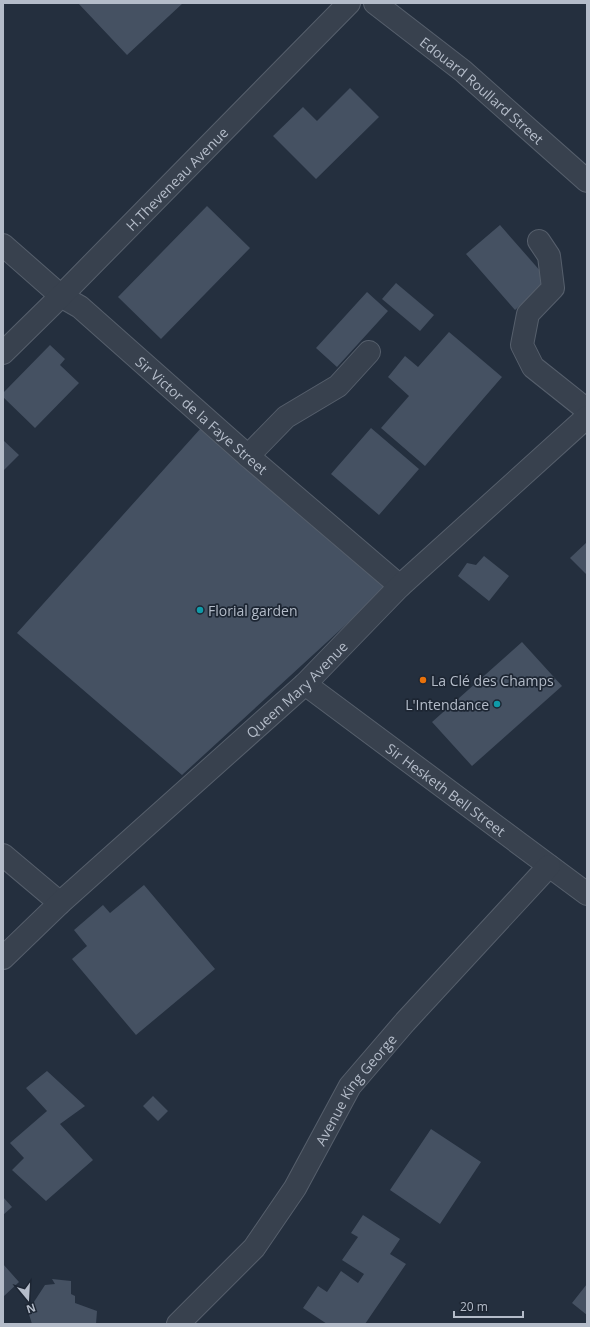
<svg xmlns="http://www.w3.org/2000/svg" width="590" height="1327" viewBox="0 0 590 1327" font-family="'Open Sans',sans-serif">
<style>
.building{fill:#455162}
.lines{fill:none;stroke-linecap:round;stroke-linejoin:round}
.minor-casing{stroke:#565f6c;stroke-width:24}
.minor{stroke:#38414e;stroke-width:22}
.culture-dot{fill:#0f9aa8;stroke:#1d2633;stroke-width:1.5}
.food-dot{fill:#e8710a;stroke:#1d2633;stroke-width:1.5}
.labels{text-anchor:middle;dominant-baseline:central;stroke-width:3.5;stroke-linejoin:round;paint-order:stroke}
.street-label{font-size:14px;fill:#b4bcc9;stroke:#1d2633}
.poi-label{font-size:14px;fill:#b4bcc9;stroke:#1d2633;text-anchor:start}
</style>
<rect width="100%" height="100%" fill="#242f3e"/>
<path class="building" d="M 78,3 L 183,3 L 127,55 Z
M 350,88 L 379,117 L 316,179 L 273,136 L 303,107 L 317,121 Z
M 207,206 L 250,248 L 161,339 L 118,297 Z
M 500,225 L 549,281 L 515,310 L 466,254 Z
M 396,283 L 434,315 L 420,331 L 382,299 Z
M 367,292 L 388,311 L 337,367 L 316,348 Z
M 449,332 L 502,377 L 425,466 L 381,428 L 409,396 L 388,377 L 405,356 L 418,367 Z
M 50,345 L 65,359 L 60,365 L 79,383 L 35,428 L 3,397 L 3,393 Z
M 201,428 L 387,587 L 182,775 L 17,633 Z
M 371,428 L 419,469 L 379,515 L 331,474 Z
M 3,440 L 19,455 L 3,471 Z
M 587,542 L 587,575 L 570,558 Z
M 484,556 L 509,576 L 489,601 L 458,576 L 467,563 L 476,565 Z
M 522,642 L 562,686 L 472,766 L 432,722 Z
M 144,885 L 215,969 L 136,1035 L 72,959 L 87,946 L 74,930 L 103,905 L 110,913 Z
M 47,1071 L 85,1106 L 60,1124 L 93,1160 L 46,1201 L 12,1170 L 24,1158 L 10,1143 L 47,1111 L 26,1088 Z
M 153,1096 L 168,1111 L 158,1121 L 143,1106 Z
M 431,1129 L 481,1162 L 440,1224 L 390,1190 Z
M 3,1197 L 12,1207 L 3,1215 Z
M 363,1215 L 400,1239 L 390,1254 L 406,1264 L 365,1324 L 327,1324 L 303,1308 L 318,1286 L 327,1292 L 341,1271 L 358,1283 L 364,1274 L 342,1260 L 358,1237 L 351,1233 Z
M 3,1264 L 19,1282 L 3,1297 Z
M 52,1279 L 71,1281 L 71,1294 L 75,1296 L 75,1303 L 97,1311 L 96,1324 L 32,1324 L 28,1311 L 45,1285 L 55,1284 Z
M 587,1284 L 587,1315 L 572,1303 Z"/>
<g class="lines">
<defs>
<g id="minor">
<path id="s1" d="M 375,3 L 463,71 L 587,181"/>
<path d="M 539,241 L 549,256 L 553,288 L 528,314 L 522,345 L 533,367 L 587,410"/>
<path id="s2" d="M 3,245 L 61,296 L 80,307 L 248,456 L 400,586"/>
<path id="s3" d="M 3,353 L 61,296 L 349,3"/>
<path d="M 248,456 L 286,417 L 338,386 L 369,352"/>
<path id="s4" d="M 305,684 L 587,894"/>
<path d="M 3,855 L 60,903"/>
<path id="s5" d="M 3,958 L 60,903 L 305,684 L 400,586 L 587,417"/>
<path id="s6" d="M 178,1324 L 254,1248 L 295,1188 L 350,1086 L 405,1022 L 549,866"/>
</g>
</defs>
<use href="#minor" class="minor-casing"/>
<use href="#minor" class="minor"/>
</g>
<g class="culture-dot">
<circle cx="200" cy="610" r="4"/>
<circle cx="497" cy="704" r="4"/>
</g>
<circle class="food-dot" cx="423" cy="680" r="4"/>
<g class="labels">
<g class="street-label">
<text stroke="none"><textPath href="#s1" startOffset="138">Edouard Roullard Street</textPath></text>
<text stroke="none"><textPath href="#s3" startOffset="246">H.Theveneau Avenue</textPath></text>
<text stroke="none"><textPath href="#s2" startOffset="262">Sir Victor de la Faye Street</textPath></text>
<text stroke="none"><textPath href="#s5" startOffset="398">Queen Mary Avenue</textPath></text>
<text stroke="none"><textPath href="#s4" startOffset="176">Sir Hesketh Bell Street</textPath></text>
<text stroke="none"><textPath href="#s6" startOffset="296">Avenue King George</textPath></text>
</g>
<g class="poi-label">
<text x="208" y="610">Florial garden</text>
<text x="431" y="680">La Clé des Champs</text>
<text x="489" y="704" text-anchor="end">L'Intendance</text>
</g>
</g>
<rect width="590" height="1327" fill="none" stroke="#b4bcc9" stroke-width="8"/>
<g transform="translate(28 1299) rotate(162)" stroke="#1d2633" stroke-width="3" paint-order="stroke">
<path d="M0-3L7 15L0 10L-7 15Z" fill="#b4bcc9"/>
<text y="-6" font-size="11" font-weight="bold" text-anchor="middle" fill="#b4bcc9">N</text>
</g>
<path d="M454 1311v6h69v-6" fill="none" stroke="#b4bcc9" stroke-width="2"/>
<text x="460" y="1311" font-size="12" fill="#b4bcc9" stroke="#1d2633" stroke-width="3" paint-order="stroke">20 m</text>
</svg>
